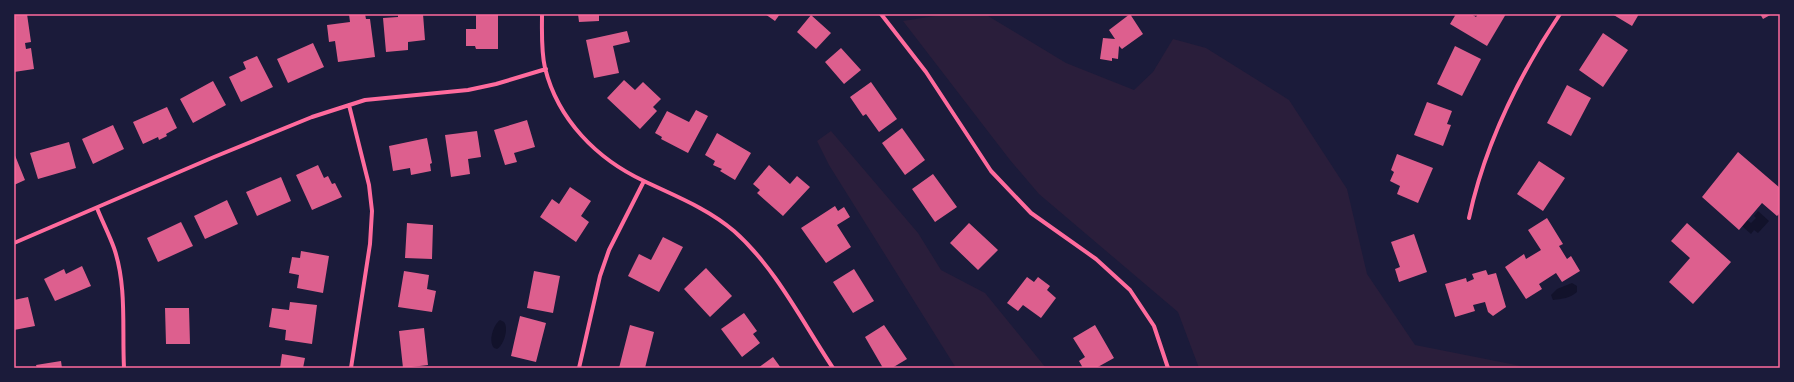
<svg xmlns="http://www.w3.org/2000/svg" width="1794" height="382" viewBox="0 0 1794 382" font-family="Poppins,sans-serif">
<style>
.green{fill:#2a1e3b}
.water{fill:#12122b}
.building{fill:#dd5f8e}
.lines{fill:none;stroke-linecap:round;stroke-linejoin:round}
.minor{stroke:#ff6b9d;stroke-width:4}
.neatline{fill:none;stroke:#ff6b9d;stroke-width:1.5}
</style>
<rect width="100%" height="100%" fill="#1b1b3a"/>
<path class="green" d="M 947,14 L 988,16 L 1066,63 L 1134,90 L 1153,72 L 1173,39 L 1206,48 L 1289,100 L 1347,189 L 1367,274 L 1415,345 L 1521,366 L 1554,368 L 1199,368 L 1178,312 L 1039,194 L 1010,160 L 903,21 Z
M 831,131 L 918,233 L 941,270 L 985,293 L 1046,368 L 956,368 L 829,165 L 817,141 Z"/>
<path class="water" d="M 1758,211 L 1769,221 L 1758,233 L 1754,230 L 1751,234 L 1742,226 L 1747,220 L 1751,223 L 1756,218 L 1754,216 Z
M 1572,283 L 1577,286 L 1577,292 C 1570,298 1562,299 1553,300 L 1551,295 L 1557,289 Z
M 500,320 L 504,322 C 509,328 504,345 497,349 L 494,348 C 488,342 493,325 500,320 Z"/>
<path class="building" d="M 14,14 L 27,14 L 31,42 L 25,43 L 26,49 L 31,48 L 34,69 L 14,72 Z
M 349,14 L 365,14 L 366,19 L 370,19 L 375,57 L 338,62 L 335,41 L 329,42 L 327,25 L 350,22 Z
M 398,14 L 423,14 L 425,40 L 408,42 L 408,50 L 386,52 L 383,18 L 398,17 Z
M 476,14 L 498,14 L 498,49 L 476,49 L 475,46 L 466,46 L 466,29 L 476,29 Z
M 578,14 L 599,14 L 599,21 L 579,22 Z
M 765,14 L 780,14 L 775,21 Z
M 1130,14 L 1143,34 L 1122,49 L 1119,46 L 1118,59 L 1112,58 L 1112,61 L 1100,59 L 1103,38 L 1115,39 L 1109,30 Z
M 1456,14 L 1471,14 L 1476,17 L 1478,14 L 1506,14 L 1487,46 L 1450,24 Z
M 1612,14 L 1639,14 L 1632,26 Z
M 1760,14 L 1772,14 L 1763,19 Z
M 811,15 L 831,33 L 816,49 L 797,32 Z
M 627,31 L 630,42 L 613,46 L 619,73 L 594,78 L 586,40 Z
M 1603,33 L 1628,50 L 1603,87 L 1579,70 Z
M 313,43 L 324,67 L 288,83 L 277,59 Z
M 1455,46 L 1481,59 L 1462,96 L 1437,84 Z
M 841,48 L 861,70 L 844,84 L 825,62 Z
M 257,56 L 273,87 L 241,102 L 229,77 L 246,69 L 243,62 Z
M 624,80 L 635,90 L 643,82 L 661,99 L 653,107 L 657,111 L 640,129 L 607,98 Z
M 213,81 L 226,105 L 193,123 L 180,99 Z
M 871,82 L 897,119 L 879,132 L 866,114 L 863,116 L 850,97 Z
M 1567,85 L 1591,98 L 1571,136 L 1547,123 Z
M 1427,102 L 1452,111 L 1447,124 L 1451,125 L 1443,146 L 1414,135 Z
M 167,107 L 177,128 L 166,134 L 167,136 L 159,140 L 158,137 L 143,144 L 133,122 Z
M 696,110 L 708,116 L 688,153 L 661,139 L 662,137 L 655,133 L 667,111 L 689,122 Z
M 527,120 L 535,147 L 514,153 L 517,162 L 505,165 L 494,130 Z
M 113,125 L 124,149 L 93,164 L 82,139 Z
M 902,128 L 925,160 L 905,175 L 882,143 Z
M 477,131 L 481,157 L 468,159 L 470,174 L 451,177 L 445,135 Z
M 717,133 L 751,153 L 735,180 L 720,171 L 722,169 L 713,165 L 715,161 L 705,155 Z
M 427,138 L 432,163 L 430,164 L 431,171 L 411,175 L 410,168 L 393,171 L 389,146 Z
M 69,142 L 76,168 L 38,179 L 30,153 Z
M 1738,152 L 1780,188 L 1780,213 L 1777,216 L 1762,203 L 1739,230 L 1702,197 Z
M 14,153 L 25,180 L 14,185 Z
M 1397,154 L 1433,168 L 1418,203 L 1397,194 L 1400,186 L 1390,181 L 1394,172 L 1391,170 Z
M 1539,161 L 1565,178 L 1543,211 L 1517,194 Z
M 318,165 L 324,178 L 328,176 L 332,184 L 335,183 L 342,197 L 312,210 L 296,175 Z
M 769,165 L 790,184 L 797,176 L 810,187 L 783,216 L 757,193 L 760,190 L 753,184 Z
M 933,174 L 957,207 L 935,222 L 912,189 Z
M 281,177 L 291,201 L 257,216 L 246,192 Z
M 570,187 L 591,201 L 581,216 L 589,222 L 576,242 L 540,217 L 552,199 L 559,204 Z
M 227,200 L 238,224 L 205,239 L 194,216 Z
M 835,206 L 838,211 L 844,207 L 850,217 L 837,225 L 851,247 L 826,263 L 801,228 Z
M 1547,218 L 1563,244 L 1559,246 L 1567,259 L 1571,256 L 1580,271 L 1562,282 L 1556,273 L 1539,284 L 1542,289 L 1526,299 L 1505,267 L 1524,254 L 1526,259 L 1541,250 L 1528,230 Z
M 181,222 L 193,246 L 158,262 L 147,238 Z
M 407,223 L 433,225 L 432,259 L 405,258 Z
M 969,223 L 998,250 L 978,270 L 950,243 Z
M 1687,223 L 1731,262 L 1693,304 L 1669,282 L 1690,258 L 1671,241 Z
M 1414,234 L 1427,272 L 1399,282 L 1395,269 L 1400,267 L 1391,242 Z
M 663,237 L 683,247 L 659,292 L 628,276 L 639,254 L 651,260 Z
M 301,251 L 329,256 L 323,293 L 297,288 L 299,275 L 289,273 L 292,257 L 300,258 Z
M 82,266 L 91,286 L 55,301 L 44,279 L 64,269 L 66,274 Z
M 706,268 L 732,296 L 710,317 L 684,289 Z
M 854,269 L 874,301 L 853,313 L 833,282 Z
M 1486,270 L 1488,275 L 1496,273 L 1506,307 L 1493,316 L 1488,312 L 1485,302 L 1473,305 L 1475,311 L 1455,317 L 1445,284 L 1466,278 L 1467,282 L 1474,279 L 1472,274 Z
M 404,271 L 429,275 L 427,289 L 436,291 L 432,312 L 398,307 Z
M 534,271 L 560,276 L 553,313 L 527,308 Z
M 1027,277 L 1034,282 L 1038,277 L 1050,286 L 1047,290 L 1056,298 L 1041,318 L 1023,305 L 1018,311 L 1007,303 Z
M 28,297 L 35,326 L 14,330 L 14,300 Z
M 290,302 L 317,305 L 312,344 L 285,340 L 286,330 L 269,327 L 272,308 L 289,310 Z
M 165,308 L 189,308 L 190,344 L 166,344 Z
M 744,313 L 757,331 L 753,334 L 760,343 L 742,357 L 721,329 Z
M 520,316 L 546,323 L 536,362 L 511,356 Z
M 630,325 L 654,332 L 645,368 L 619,368 Z
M 884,325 L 907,359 L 892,368 L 883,368 L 865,337 Z
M 1095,325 L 1114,358 L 1096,368 L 1083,368 L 1079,361 L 1085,357 L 1073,338 Z
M 424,328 L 428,365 L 403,368 L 399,331 Z
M 282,354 L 305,358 L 303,368 L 280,368 Z
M 773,357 L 781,368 L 758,368 Z
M 61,361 L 62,368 L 37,368 L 36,365 Z"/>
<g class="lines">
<path class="minor" d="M 542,14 C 542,32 541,51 545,68 C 558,120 597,159 644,181 C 675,196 707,208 734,231 C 775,267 803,323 833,368
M 881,14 L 926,72 L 991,171 L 1031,213 L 1096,259 L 1130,290 L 1154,326 L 1168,368
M 349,105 L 369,185 L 372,211 L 370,244 L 351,368
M 97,208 C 102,221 109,234 114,248 C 127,286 122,328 124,368
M 1469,218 C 1485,144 1518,77 1560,14
M 14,243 L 214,157 L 312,117 L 365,100 L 468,90 L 496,84 L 546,69
M 579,368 L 600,276 L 609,250 L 644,181"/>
</g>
<rect width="1794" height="382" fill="none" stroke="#1b1b3a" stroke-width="30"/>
<rect x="15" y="15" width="1764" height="352" class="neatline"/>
</svg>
